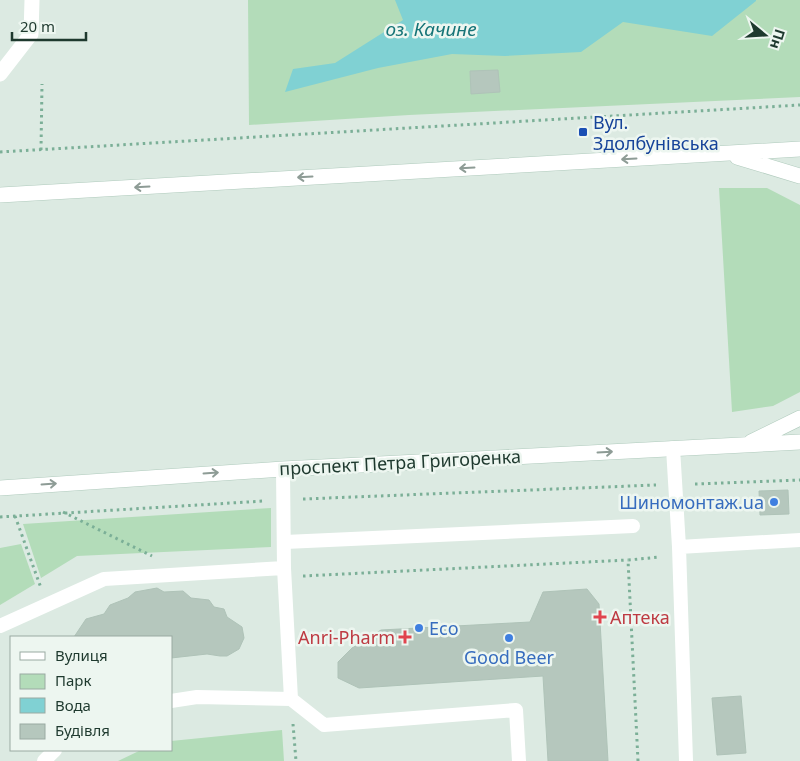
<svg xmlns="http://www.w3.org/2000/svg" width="800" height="761" viewBox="0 0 800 761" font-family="'Noto Sans',sans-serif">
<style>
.green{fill:#b3dcb9}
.water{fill:#80d1d3}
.building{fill:#b5c7bd;stroke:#afc3b8}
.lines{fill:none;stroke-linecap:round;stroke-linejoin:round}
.secondary-casing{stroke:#afcabc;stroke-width:16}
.path{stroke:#7baf97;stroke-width:3;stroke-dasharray:2.5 4;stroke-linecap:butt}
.lane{stroke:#fff;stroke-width:14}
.street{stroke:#fff;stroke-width:15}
.secondary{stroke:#fff;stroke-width:15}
.oneway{stroke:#8e9c96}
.transit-dot{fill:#1a4fb4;stroke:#edf6f0;stroke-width:2}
.shop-dot{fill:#3f7fe0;stroke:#edf6f0;stroke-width:2}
.health-dot{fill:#e0444e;stroke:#edf6f0;stroke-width:2}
.labels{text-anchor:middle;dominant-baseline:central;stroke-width:5;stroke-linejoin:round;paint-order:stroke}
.transit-label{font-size:18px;fill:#164399;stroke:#edf6f0;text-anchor:start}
.street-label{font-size:18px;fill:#1e392e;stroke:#edf6f0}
.shop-label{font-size:18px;fill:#366cbe;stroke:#edf6f0;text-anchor:end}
.health-label{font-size:18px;fill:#be3a42;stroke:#edf6f0;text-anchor:start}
.water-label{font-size:19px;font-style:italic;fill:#167477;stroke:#edf6f0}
</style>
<rect width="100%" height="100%" fill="#dceae2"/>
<path class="green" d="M 248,0 L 800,0 L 800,97 L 409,115 L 249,125 Z
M 719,188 L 767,188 L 800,205 L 800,392 L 773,406 L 732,412 Z
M 271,508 L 271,547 L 77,556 L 41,578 L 23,524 Z
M 21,544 L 35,584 L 0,605 L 0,548 Z
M 282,730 L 284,761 L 118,761 L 141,750 L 171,750 L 171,741 Z"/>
<path class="water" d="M 395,0 L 756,0 L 756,1 L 712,36 L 623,22 L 581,52 L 505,56 L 452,54 L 378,68 L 285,92 L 293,69 L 335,63 L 403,20 Z"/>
<path class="building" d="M 498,70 L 500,92 L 471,94 L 470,71 Z
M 788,490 L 789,514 L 760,515 L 759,491 Z
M 157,588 L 164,592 L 183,591 L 191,598 L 209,600 L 214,607 L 224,609 L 227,617 L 242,627 L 244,638 L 239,649 L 227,656 L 220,656 L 207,654 L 171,658 L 171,637 L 74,637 L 86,619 L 104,614 L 110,605 L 128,598 L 135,592 Z
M 587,589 L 599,604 L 608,761 L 548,761 L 543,676 L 359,688 L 338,678 L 338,662 L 352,648 L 381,630 L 530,622 L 543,592 Z
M 741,696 L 746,753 L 717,755 L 712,698 Z"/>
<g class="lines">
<defs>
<path id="secondary" d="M 737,157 L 800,176
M 0,195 L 800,149
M 751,442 L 800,418
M 0,488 L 283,469 L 800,442"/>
</defs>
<use href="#secondary" class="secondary-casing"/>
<path class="path" d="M 41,150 L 42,84
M 0,152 L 800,105
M 695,484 L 800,480
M 303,499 L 656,485
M 63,512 L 152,556
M 15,516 L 41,588
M 0,517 L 264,501
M 303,576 L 628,560
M 293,724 L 296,761
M 638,761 L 628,560 L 660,557"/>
<path class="lane" d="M 673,448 L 679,547 L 686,761
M 283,469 L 284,568 L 291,699 L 324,725 L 516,710 L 519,761
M 285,542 L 633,526
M 679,547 L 800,540
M 0,626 L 104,579 L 284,568
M 171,701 L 197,697 L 291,699
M 44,761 L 55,750"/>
<path class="street" d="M 0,74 L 31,34 L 32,0"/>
<use href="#secondary" class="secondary"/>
</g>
<defs><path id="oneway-shaft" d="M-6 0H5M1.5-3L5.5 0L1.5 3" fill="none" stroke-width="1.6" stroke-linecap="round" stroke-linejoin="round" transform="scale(1.25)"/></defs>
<g class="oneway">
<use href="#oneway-shaft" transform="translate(629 159) rotate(177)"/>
<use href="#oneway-shaft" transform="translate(467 168) rotate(177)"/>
<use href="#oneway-shaft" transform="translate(305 177) rotate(177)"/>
<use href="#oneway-shaft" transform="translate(142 187) rotate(177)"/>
<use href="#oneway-shaft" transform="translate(605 452) rotate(-3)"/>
<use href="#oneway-shaft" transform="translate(211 473) rotate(-4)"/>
<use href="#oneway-shaft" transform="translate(49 484) rotate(-4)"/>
</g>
<rect class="transit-dot" x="578" y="127" width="10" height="10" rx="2.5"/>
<g class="shop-dot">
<circle cx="774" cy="502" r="5"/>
<circle cx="419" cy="628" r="5"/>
<circle cx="509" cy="638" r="5"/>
</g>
<g class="health-dot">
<path d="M597.5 609.5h5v5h5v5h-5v5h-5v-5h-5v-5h5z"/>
<path d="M402.5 629.5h5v5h5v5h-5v5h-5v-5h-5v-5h5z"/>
</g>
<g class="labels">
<g class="transit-label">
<text x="593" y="122">Вул.<tspan x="593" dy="21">Здолбунівська</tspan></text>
</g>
<g class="street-label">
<text transform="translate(400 462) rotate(-3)">проспект Петра Григоренка</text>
</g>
<g class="shop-label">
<text x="764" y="502">Шиномонтаж.ua</text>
<text x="429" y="628" text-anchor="start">Eco</text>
<text x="509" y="657" text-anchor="middle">Good Beer</text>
</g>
<g class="health-label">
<text x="610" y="617">Аптека</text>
<text x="395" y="637" text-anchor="end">Anri-Pharm</text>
</g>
<g class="water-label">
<text x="431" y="29">оз. Качине</text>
</g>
</g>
<rect x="10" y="636" width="162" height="115" fill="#edf6f0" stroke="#9aaaa2"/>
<rect x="20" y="652" width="25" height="8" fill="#ffffff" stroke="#9aaaa2"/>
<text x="55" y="661" font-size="15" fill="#1e392e">Вулиця</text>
<rect x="20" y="674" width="25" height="15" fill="#b3dcb9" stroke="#9aaaa2"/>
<text x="55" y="686" font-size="15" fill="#1e392e">Парк</text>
<rect x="20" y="698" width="25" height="15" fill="#80d1d3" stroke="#9aaaa2"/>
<text x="55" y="711" font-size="15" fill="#1e392e">Вода</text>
<rect x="20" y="724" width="25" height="15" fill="#b5c7bd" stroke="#9aaaa2"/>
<text x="55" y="736" font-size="15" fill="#1e392e">Будівля</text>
<g transform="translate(765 35) rotate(108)" stroke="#edf6f0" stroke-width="4" paint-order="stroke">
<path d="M0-4L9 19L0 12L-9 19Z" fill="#1e392e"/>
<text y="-8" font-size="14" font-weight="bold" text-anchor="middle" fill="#1e392e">Пн</text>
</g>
<path d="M12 32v8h74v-8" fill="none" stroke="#1e392e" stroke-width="2.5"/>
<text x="20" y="32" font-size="15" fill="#1e392e" stroke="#edf6f0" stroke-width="4" paint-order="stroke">20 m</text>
</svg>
